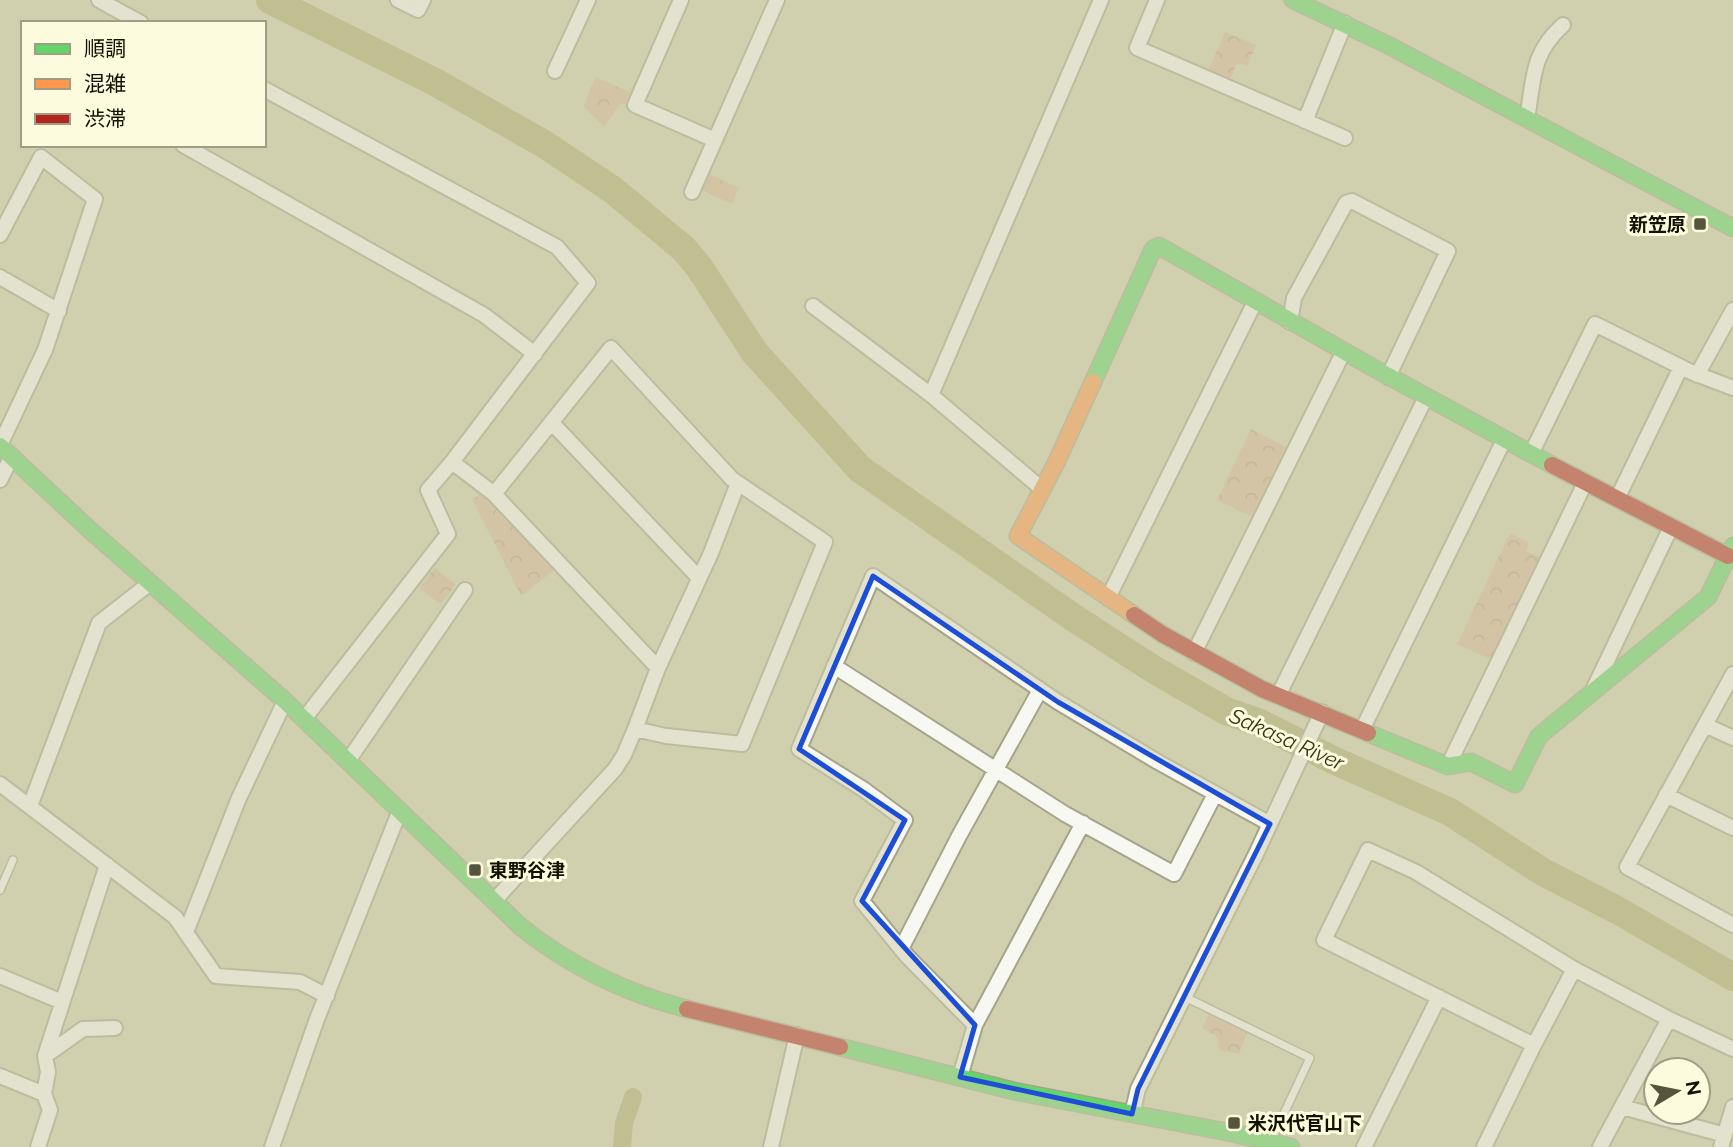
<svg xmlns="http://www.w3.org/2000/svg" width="1733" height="1147" viewBox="0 0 1733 1147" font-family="Raleway,'Noto Sans JP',sans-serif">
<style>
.forest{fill:url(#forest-crowns)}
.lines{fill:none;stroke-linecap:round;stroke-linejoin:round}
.canal{stroke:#aeaa70;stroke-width:18}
.river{stroke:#aeaa70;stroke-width:28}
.lane-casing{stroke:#a5a48a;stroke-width:10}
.street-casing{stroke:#a5a48a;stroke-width:18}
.fast-casing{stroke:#a5a48a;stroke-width:19}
.slow-casing{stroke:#a5a48a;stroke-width:19}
.jam-casing{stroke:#a5a48a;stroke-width:19}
.lane{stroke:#f8f8f3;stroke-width:7}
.street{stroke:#f8f8f3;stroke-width:14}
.fast{stroke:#63d668;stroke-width:16}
.slow{stroke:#ff974d;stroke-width:16}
.jam{stroke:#b3261e;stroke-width:16}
.marked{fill:none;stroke:#1d4ed8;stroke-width:5;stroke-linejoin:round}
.poi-dot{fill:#55543d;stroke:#fdfbdd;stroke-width:2.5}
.labels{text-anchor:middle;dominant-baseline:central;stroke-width:6;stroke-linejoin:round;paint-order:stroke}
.poi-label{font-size:19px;font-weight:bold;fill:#131100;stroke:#fdfbdd;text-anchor:start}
.water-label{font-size:21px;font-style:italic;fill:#363415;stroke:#fdfbdd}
</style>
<defs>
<pattern id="forest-crowns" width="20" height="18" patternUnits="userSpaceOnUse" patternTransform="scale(1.75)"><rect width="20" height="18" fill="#d7b799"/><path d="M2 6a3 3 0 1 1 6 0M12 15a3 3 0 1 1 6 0" fill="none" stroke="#b89c82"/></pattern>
</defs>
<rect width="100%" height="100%" fill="#d0cfae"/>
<path class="forest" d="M 1225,32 L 1256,45 L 1247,66 L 1237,63 L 1230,80 L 1208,71 Z
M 596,77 L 630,92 L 625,104 L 620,104 L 604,127 L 583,106 Z
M 709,174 L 739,188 L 732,204 L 701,190 Z
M 1251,429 L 1290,449 L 1256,519 L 1217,500 Z
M 484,493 L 557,568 L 521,596 L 472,499 Z
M 1510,533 L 1529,543 L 1526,551 L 1543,559 L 1494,661 L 1457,644 Z
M 435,568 L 456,585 L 440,604 L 419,588 Z
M 1209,1014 L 1247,1033 L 1239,1054 L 1219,1050 L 1218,1037 L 1202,1028 Z"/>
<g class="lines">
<path class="canal" d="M 622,1147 L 624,1123 L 633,1097"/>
<path class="river" d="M 270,0 L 435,82 L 544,144 L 613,190 L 684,249 L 699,267 L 755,353 L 860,469 L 1074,618 L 1153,669 L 1226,711 L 1260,723 L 1333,760 L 1450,812 L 1543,872 L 1617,910 L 1733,977"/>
<defs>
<path id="lane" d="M 0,890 L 13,860
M 1185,997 L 1310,1058 L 1271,1141"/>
<path id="street" d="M 99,0 L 141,23
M 398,0 L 418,10 L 423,0
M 681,0 L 635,105 L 715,140
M 1157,0 L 1137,48 L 1345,138
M 555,71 L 588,0
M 264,89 L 557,247 L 588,283 L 452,462 L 428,490 L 448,534 L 304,719
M 1527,119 C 1534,78 1531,54 1563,25
M 1305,121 L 1345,23
M 183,145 L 484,315 L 535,354
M 692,192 L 777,0
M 0,235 L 41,157 L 95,199 L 45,350 L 0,445
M 0,277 L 59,311
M 813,306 L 931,395 L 1042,489
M 1290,322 L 1294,298 L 1346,203 L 1352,201 L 1448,251 L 1388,377
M 1697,375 L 1733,310
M 931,395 L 1101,0
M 552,423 L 699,578
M 1531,454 L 1595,324 L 1691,372 L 1733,388
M 452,462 L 494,494
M 0,480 L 12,456
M 1617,499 L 1681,367
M 1108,598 L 1255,302
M 1194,653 L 1343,353
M 834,666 L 1065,814 L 1174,874 L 1215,794
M 658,668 L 711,553 L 738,483
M 1733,674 L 1627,867 L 1733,925
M 1593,690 L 1671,527
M 1279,694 L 1426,397
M 1705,725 L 1733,738
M 1362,730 L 1504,440
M 348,761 L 465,590
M 1448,766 L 1585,483
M 0,784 L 175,917 L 216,976 L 300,982 L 327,996
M 1666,795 L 1733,828
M 30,806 L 99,623 L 150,583
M 494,901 L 615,769 L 624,755 L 635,729 L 666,736 L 742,744 L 825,542 L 732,479 L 611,348 L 494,494 L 658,668 L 635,729
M 186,932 L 239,798 L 285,701
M 901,949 L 959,836 L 1040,690
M 1574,969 L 1534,1045 L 1324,940 L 1368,850 L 1416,872 L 1574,969 L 1669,1019 L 1733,1049
M 0,976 L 62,1002
M 975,1025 L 1083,823
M 45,1056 L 83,1029 L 115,1028
M 0,1076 L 44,1094
M 960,1077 L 975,1025 L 907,956 L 862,901 L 905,820 L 863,789 L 799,749 L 873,576 L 1058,702 L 1158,762 L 1270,824
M 1622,1107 L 1725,1135
M 1132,1114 L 1138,1089 L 1256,854 L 1322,712
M 38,1147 L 50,1110 L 44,1094 L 48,1072 L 45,1056 L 107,865
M 272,1147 L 317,1019 L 400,810
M 771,1147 L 797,1035
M 1364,1147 L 1439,997
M 1484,1147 L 1534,1045
M 1600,1147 L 1669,1019
M 1721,1147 L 1733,1107"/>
<path id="fast" d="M 1293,0 L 1388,45 L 1733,228
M 1093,382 L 1153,249 L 1159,246 L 1370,366 L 1552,465
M 0,446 L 91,531 L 285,701 L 521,927 C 571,967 625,993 687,1009
M 1368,733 L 1448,766 L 1471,762 L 1515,784 L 1539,736 L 1708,597 L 1733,546
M 840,1047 L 1014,1091 L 1232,1133 L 1291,1147"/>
<path id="slow" d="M 1093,382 L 1056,463 L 1018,536 L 1134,615"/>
<path id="jam" d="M 1552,465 L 1728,556
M 1134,615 L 1162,634 L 1262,689 L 1368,733
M 687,1009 L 840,1047"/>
</defs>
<use href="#lane" class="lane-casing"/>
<use href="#street" class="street-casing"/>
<use href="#fast" class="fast-casing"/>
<use href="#slow" class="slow-casing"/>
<use href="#jam" class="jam-casing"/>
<use href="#lane" class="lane"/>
<use href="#street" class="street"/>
<use href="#fast" class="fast"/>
<use href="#slow" class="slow"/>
<use href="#jam" class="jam"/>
</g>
<path d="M0 0H1733V1147H0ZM 873,576 L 1058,702 L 1270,824 L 1138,1089 L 1132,1114 L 960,1077 L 975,1025 L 862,901 L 905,820 L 799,749 Z" fill="#d0cfae" fill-opacity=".55" fill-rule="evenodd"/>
<path class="marked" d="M 873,576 L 1058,702 L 1270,824 L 1138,1089 L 1132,1114 L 960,1077 L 975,1025 L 862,901 L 905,820 L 799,749 Z"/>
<g class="poi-dot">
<rect x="1693" y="217" width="14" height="14" rx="3.5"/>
<rect x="468" y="863" width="14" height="14" rx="3.5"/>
<rect x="1227" y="1116" width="14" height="14" rx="3.5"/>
</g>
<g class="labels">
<g class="poi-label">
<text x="1686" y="224" text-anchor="end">新笠原</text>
<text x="489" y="870">東野谷津</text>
<text x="1248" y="1123">米沢代官山下</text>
</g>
<g class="water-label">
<text transform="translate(1287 739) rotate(24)">Sakasa River</text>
</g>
</g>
<rect x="21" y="21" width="245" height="126" fill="#fdfbdd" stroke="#9f9d85" stroke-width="2"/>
<rect x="35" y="44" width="35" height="10" fill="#63d668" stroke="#9f9d85" stroke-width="2"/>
<text x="84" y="56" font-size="21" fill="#131100">順調</text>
<rect x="35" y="79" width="35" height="10" fill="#ff974d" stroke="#9f9d85" stroke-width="2"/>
<text x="84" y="91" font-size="21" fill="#131100">混雑</text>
<rect x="35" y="114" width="35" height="10" fill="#b3261e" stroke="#9f9d85" stroke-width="2"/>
<text x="84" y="126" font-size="21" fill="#131100">渋滞</text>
<g transform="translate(1677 1091) rotate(80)"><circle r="33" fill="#fdfbdd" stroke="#9f9d85" stroke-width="2"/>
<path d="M0-5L12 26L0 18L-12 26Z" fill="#55543d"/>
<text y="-10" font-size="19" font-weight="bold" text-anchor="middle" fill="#131100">N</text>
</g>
</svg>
